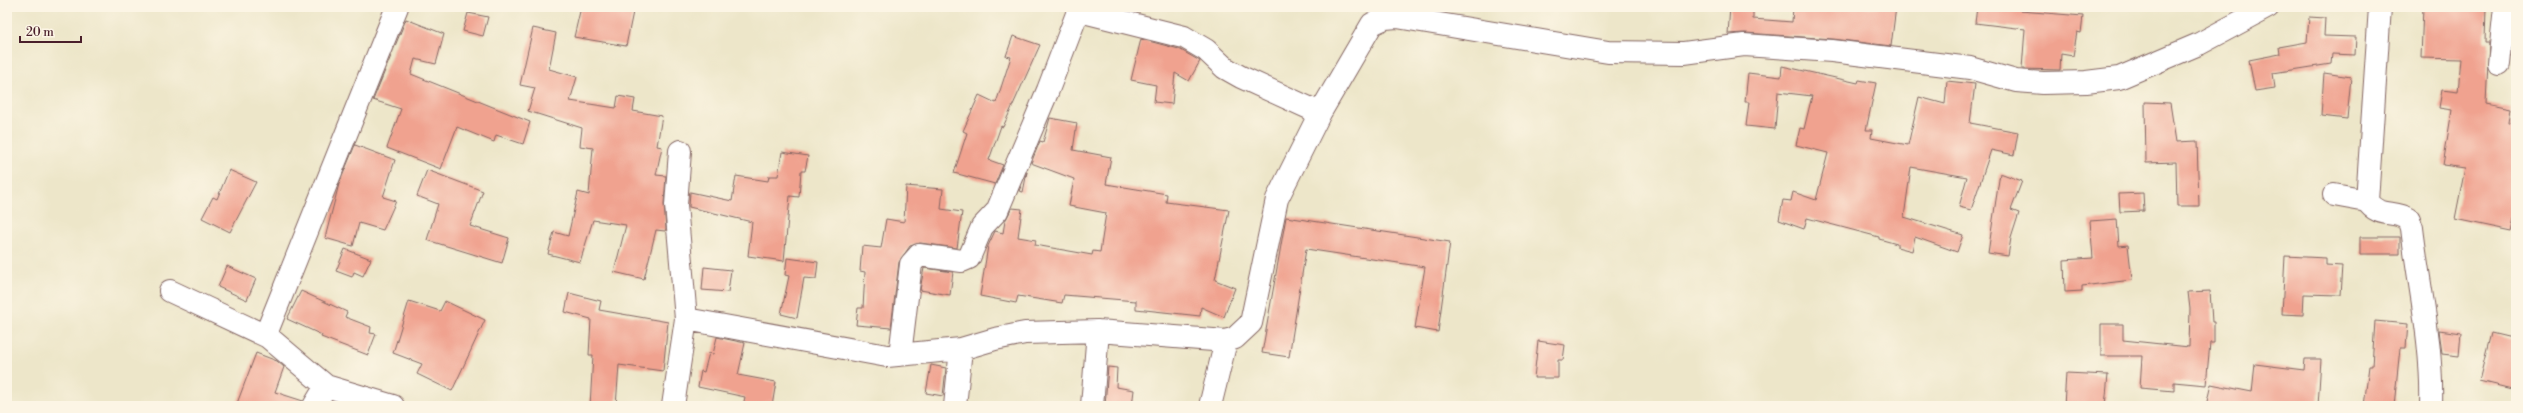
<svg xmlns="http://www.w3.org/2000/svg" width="2523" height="413" viewBox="0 0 2523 413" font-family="'Libre Bodoni',serif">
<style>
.building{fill:#f0a28f}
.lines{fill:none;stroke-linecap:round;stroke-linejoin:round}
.minor-casing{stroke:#836562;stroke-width:24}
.minor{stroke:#fff;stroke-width:22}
</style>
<rect width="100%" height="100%" fill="#fcf5e5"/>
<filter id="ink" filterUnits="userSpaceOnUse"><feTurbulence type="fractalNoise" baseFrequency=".025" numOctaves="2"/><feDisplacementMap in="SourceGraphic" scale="8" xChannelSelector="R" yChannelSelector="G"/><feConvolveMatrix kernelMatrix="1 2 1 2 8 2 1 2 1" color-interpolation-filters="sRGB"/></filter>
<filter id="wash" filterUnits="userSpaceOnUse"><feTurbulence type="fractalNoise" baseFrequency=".012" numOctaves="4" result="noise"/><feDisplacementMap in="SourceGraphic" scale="16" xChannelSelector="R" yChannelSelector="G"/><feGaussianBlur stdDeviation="0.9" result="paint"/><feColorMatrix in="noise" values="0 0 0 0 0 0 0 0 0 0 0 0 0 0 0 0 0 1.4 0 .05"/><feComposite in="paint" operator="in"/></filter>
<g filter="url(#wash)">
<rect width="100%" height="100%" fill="#ede6c9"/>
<g id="blocks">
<path class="building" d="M 581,7 L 634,7 L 626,46 L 574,37 Z
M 1730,7 L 1753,7 L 1753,19 L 1792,22 L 1793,7 L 1896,7 L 1891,46 L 1833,39 L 1745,33 L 1728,34 Z
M 1977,7 L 2021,7 L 2020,11 L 2083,16 L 2081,33 L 2077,32 L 2073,56 L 2061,54 L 2060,70 L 2022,69 L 2025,29 L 1975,23 Z
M 2423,7 L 2486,7 L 2485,42 L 2489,42 L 2486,103 L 2511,108 L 2509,123 L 2516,124 L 2516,215 L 2512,231 L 2455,219 L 2465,168 L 2443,165 L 2452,110 L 2439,108 L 2442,90 L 2458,92 L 2461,59 L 2421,58 Z
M 468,13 L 488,17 L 483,36 L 463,31 Z
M 2309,17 L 2325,18 L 2324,36 L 2356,37 L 2355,55 L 2332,54 L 2331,64 L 2273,73 L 2275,88 L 2255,91 L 2249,60 L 2280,54 L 2279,47 L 2307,42 Z
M 406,19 L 444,34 L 436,64 L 415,59 L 411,74 L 530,122 L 523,144 L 496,135 L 494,142 L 457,127 L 441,169 L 387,148 L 401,109 L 373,100 Z
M 533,28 L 556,33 L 549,69 L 577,77 L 570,101 L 616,108 L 618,96 L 635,99 L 633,111 L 662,116 L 657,146 L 662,147 L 656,175 L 666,176 L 664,204 L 666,229 L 665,231 L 656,230 L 644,279 L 614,272 L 626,225 L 593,220 L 580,262 L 548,254 L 554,232 L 568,236 L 578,192 L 589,195 L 593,148 L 580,146 L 582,128 L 528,111 L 535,88 L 520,85 Z
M 1013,36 L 1040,45 L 1003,127 L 1001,126 L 989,160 L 1003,165 L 995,184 L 954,173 L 967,133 L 963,131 L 979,95 L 996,103 L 1011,57 L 1006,56 Z
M 1141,39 L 1179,49 L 1200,61 L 1189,81 L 1175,73 L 1172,104 L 1154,102 L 1156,85 L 1131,80 Z
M 1782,66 L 1858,83 L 1859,80 L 1876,83 L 1866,130 L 1872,130 L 1871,138 L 1908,145 L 1919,97 L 1945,104 L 1947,81 L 1975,84 L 1970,123 L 2018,132 L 2014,155 L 1991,150 L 1971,210 L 1959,207 L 1967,177 L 1911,167 L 1904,217 L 1963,235 L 1957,252 L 1915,237 L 1912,251 L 1897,247 L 1897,244 L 1879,239 L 1879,237 L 1807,218 L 1804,229 L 1779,220 L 1783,200 L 1791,201 L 1793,192 L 1816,200 L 1828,153 L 1796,145 L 1800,128 L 1804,129 L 1812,96 L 1778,92 L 1775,129 L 1746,126 L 1749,102 L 1745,102 L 1748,73 L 1781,77 Z
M 2324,73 L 2351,77 L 2347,119 L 2321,116 Z
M 2145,102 L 2170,103 L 2176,142 L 2197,141 L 2199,206 L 2177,206 L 2176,162 L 2146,163 Z
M 1050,118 L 1077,123 L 1073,150 L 1111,157 L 1106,184 L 1167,194 L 1166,202 L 1229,210 L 1215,280 L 1235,288 L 1224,317 L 1201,307 L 1200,316 L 1136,309 L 1136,301 L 1064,295 L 1062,303 L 1018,296 L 1016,303 L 980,296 L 988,246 L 995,231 L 1003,233 L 1005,221 L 1012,208 L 1022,209 L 1018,237 L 1036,240 L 1035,245 L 1092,255 L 1093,251 L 1100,252 L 1106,213 L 1069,206 L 1074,179 L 1031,163 L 1040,141 L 1043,142 Z
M 355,145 L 395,160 L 383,197 L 396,201 L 383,230 L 359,223 L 353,246 L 325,238 L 339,184 Z
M 782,152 L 808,156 L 805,171 L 801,171 L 799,197 L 790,196 L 784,261 L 748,256 L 752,222 L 689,207 L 690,192 L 732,201 L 736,176 L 768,181 L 769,176 L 778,176 Z
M 229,170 L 256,182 L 230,232 L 202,218 L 213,197 L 217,199 Z
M 427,170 L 483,191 L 470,226 L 509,238 L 502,263 L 427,240 L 438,204 L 417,196 Z
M 1027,172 L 1023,192 L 1019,191 Z
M 2000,173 L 2022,181 L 2011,210 L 2019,213 L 2011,238 L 2008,256 L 1988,253 Z
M 906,186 L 943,189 L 941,209 L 962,212 L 957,248 L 920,243 L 910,246 L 899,262 L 891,328 L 856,325 L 858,308 L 863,308 L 865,272 L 860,271 L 862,246 L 881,248 L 886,219 L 904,222 Z
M 2143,193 L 2144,211 L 2120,212 L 2119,194 Z
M 1286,217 L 1450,242 L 1438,332 L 1415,328 L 1425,267 L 1306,249 L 1289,357 L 1262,353 Z
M 2117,219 L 2119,246 L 2128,245 L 2132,280 L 2082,286 L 2082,291 L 2065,292 L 2064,260 L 2093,258 L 2090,221 Z
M 2360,237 L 2400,237 L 2400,254 L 2360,254 Z
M 345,249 L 371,259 L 363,276 L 354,272 L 352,277 L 336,271 Z
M 2285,256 L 2326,258 L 2326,265 L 2342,266 L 2340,295 L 2304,294 L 2303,315 L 2282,314 Z
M 787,258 L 818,262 L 816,279 L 804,278 L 797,318 L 781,314 L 789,276 L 785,275 Z
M 227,266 L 256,279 L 247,300 L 218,287 Z
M 704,267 L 731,270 L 728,292 L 702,290 Z
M 924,268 L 953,272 L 950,295 L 920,290 Z
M 301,291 L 347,312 L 345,317 L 371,327 L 370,333 L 376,334 L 368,355 L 321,337 L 322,335 L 287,319 Z
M 2210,291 L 2212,322 L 2214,322 L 2214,343 L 2210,343 L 2206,385 L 2174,382 L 2174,391 L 2140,388 L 2142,356 L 2101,356 L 2101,324 L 2123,324 L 2123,340 L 2189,347 L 2190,309 L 2188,292 Z
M 569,293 L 601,301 L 599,310 L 668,322 L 663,371 L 619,365 L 616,406 L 590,406 L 593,355 L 589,355 L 591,319 L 565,312 Z
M 409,301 L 440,311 L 445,301 L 485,320 L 452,391 L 417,374 L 422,364 L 393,353 Z
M 2375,321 L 2408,324 L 2406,348 L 2400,348 L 2394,406 L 2364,406 L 2369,366 L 2372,366 Z
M 2439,330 L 2461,333 L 2459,356 L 2442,354 Z
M 2491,333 L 2516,339 L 2516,390 L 2479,381 Z
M 717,337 L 745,343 L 738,375 L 776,382 L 772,406 L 743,406 L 745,397 L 698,387 L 701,371 L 704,372 L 709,353 L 713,354 Z
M 1538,341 L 1565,345 L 1563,360 L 1558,360 L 1558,378 L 1534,378 Z
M 256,353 L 277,361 L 284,367 L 275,392 L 303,401 L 302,406 L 236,406 Z
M 2305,359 L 2321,359 L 2318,406 L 2206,406 L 2211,384 L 2252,392 L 2255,364 L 2304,370 Z
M 931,365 L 946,368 L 943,396 L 926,393 Z
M 1108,367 L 1117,368 L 1116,387 L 1134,390 L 1132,406 L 1105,406 Z
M 2066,373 L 2108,375 L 2105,406 L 2064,406 Z"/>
</g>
</g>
<g filter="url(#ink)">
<use href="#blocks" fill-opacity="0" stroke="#836562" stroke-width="1"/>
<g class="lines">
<defs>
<path id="minor" d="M 2380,7 L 2367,201 C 2378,218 2394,210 2409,219 L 2412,228 C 2419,288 2433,345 2431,406
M 2499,64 L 2505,7
M 680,151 L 676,205 L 686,319
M 2334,195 L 2367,201
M 170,291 L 268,337
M 900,355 L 911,264 L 919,255 L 962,261 L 969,258 L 982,227 L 997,211 L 1048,90 L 1077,14 L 1080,11 L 1184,37 L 1206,50 L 1225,68 L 1241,77 L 1320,113
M 326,386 L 393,406
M 314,406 L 326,386 L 268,337 L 268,329 L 397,7
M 673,406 L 686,319 L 887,356 L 961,349 L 995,339 L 1025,333 L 1098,331 L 1226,341 L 1235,338 L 1251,323 L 1277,199 L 1320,113 L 1372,24 L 1385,18 L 1397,17 L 1608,52 L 1684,53 L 1744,45 L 1832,51 L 1970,68 L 2016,81 L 2043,83 L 2086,82 L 2119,78 L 2199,44 L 2268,7
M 955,406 L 961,349
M 1092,406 L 1098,331
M 1210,406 L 1226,341"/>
</defs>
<use href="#minor" class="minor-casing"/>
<use href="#minor" class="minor"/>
</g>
</g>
<rect width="2523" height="413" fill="none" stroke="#fcf5e5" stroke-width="24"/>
<path d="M20 36v6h61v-6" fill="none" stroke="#4a1f2b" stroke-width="2"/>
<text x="26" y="36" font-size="12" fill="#4a1f2b" stroke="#fcf5e5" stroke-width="3" paint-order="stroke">20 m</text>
</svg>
